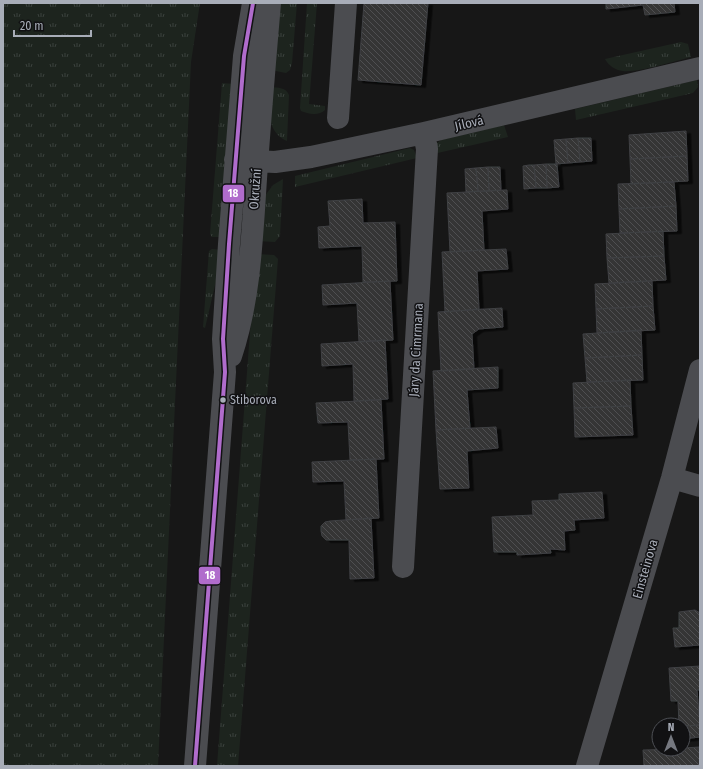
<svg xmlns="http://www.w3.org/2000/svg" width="703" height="769" viewBox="0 0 703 769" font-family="'Fira Sans Condensed',sans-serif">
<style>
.grass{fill:url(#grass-tufts)}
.building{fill:url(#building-back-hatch);stroke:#3f4043;filter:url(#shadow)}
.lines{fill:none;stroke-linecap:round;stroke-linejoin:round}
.minor{stroke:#4b4c50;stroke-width:22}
.bus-1-casing{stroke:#111113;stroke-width:7}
.bus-1{stroke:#b06ccc;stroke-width:4}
.bus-dot{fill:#a8adb8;stroke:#111113;stroke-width:1.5}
.labels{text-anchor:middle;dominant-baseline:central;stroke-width:3;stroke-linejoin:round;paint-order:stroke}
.bus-label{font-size:12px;fill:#a8adb8;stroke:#111113;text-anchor:start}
.street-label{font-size:13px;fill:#a8adb8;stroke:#111113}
.line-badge{stroke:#111113;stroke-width:1.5}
.badge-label{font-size:11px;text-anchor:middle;font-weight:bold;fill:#fff}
</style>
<defs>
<pattern id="grass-tufts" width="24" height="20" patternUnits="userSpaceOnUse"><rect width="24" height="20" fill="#1d241e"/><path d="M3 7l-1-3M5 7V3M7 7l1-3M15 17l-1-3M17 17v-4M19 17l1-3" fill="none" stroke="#3b413d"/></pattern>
<pattern id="building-back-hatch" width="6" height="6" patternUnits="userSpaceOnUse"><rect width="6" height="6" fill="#353536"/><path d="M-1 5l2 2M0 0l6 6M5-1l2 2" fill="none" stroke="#4f5051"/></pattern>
<filter id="shadow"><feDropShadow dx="4.5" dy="2.5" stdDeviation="0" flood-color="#0009"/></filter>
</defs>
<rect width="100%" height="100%" fill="#171717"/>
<path class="grass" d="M 3,3 L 200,3 L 191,62 L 158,766 L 3,766 Z
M 277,3 L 297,3 L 292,63 L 290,70 L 286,73 L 271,70 Z
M 307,3 L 317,3 L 309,104 L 325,106 L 325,110 C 319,116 308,114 301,111 L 300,108 Z
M 681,42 L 688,44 L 691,57 C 675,61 637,73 623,71 C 615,70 609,66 605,59 Z
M 697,80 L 698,87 L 693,93 L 576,120 L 575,109 Z
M 222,83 L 234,84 L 223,237 L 212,237 L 210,234 Z
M 270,87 C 278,88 286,87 289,95 L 287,141 C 265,131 269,106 270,87 Z
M 504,125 L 508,137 L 433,154 L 437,143 L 441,140 Z
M 410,148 L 414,150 L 417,158 L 295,187 L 295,176 Z
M 283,179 L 280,236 L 275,242 L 258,241 L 264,197 L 273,185 Z
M 212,249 L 222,250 L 220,264 L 205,328 L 203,327 L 209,251 Z
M 256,254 L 274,255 L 278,259 L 238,766 L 217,766 Z"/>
<path class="building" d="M 364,3 L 428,3 L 421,85 L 358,80 Z
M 606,3 L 674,3 L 675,12 L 645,15 L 643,5 L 606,9 Z
M 686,131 L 687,156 L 630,159 L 629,135 Z
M 578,138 L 580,162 L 568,163 L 566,139 Z
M 578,138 L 591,138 L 592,161 L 580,162 Z
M 566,139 L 568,163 L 556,164 L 554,140 Z
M 687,156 L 688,181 L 631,184 L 630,159 Z
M 546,164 L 547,188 L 536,188 L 534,165 Z
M 546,164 L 557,164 L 559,187 L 547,188 Z
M 529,165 L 534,165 L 536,188 L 524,189 L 523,166 Z
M 488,167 L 489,191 L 478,191 L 476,168 Z
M 488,167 L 500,167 L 501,190 L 489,191 Z
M 476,168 L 478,191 L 466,192 L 465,169 Z
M 674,182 L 676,206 L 619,209 L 618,184 Z
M 507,190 L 508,209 L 482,211 L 484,250 L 450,252 L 447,193 Z
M 362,199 L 363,223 L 395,222 L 397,281 L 363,282 L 362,246 L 319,248 L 318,227 L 330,226 L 328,201 Z
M 676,206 L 677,231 L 620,233 L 619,209 Z
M 663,231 L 664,256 L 607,258 L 606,234 Z
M 506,249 L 508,269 L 477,271 L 479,309 L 445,312 L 442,252 Z
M 664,256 L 666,280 L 609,283 L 607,258 Z
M 390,281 L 393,340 L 359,342 L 357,303 L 323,305 L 322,285 Z
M 652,281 L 653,306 L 596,309 L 595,284 Z
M 653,306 L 655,330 L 597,333 L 596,309 Z
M 502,308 L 503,327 L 479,329 L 472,334 L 474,369 L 441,371 L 438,312 Z
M 641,330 L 642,355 L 585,358 L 583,334 Z
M 385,340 L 388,399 L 354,401 L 353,364 L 322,366 L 321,344 Z
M 642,355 L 643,380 L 587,382 L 585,358 Z
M 498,367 L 498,388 L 467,390 L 470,428 L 436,430 L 433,371 Z
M 630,380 L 631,406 L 574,408 L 573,383 Z
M 381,400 L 384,459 L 350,460 L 348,422 L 318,423 L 316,403 Z
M 631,406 L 633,435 L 575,437 L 574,408 Z
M 496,427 L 498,448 L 467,451 L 469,488 L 440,489 L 436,430 Z
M 376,459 L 379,518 L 346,520 L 344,481 L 313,482 L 312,462 Z
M 602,492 L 604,518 L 574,520 L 575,530 L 564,531 L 565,550 L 550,549 L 551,553 L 517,555 L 517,552 L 494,552 L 492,517 L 533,515 L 532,501 L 559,500 L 559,494 Z
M 371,518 L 374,578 L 350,579 L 349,540 L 326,540 L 322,536 L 321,531 L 321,526 L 325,522 L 330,521 Z
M 695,610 L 700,613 L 700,645 L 675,647 L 673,628 L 679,628 L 679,612 Z
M 700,666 L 700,690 L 697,690 L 700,725 L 683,726 L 683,725 L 679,725 L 678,701 L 671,701 L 669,668 Z
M 700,725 L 700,737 L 683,739 L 683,726 Z
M 700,747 L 700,766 L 644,766 L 643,750 L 683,749 L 683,748 Z"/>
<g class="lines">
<path class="minor" d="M 338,118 L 346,3
M 235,160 L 275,162 L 311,157 L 424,133 L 700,68
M 231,356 C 250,299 252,238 256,179 C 260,120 265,62 270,3
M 672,478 L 700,486
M 403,567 L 427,149 L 424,133
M 195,766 L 225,372 L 223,339 L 229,244 L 244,56 L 253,3
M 587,766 L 672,478 L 700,370"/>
<defs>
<path id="bus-1" d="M 195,766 L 225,372 L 223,339 L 229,244 L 244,56 L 253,3"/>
</defs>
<use href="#bus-1" class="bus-1-casing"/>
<use href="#bus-1" class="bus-1"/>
</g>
<circle class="bus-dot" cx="223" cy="400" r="3.5"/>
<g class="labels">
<g class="bus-label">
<text x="230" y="400">Stiborova</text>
</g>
<g class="street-label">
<text transform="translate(469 123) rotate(-13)">Jílová</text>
<text transform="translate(255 189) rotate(-86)">Okružní</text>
<text transform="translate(416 350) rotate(-87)">Járy da Cimrmana</text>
<text transform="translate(645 569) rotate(-74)">Einsteinova</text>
</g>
</g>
<g class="line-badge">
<rect x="222" y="184" width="23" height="19" rx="4" fill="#b06ccc"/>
<rect x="198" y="566" width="23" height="19" rx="4" fill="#b06ccc"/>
</g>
<g class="badge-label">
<text x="233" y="197">18</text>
<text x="210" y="579">18</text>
</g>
<rect width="703" height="769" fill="none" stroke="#a8adb8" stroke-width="8"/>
<g transform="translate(671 737)"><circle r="19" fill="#111113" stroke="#4d4f55"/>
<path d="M0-3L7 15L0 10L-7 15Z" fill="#757880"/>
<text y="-6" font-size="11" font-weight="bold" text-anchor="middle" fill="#a8adb8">N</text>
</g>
<path d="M14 30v6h77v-6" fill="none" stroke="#a8adb8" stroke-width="2"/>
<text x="20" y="30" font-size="12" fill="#a8adb8" stroke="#111113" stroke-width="3" paint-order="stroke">20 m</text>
</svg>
